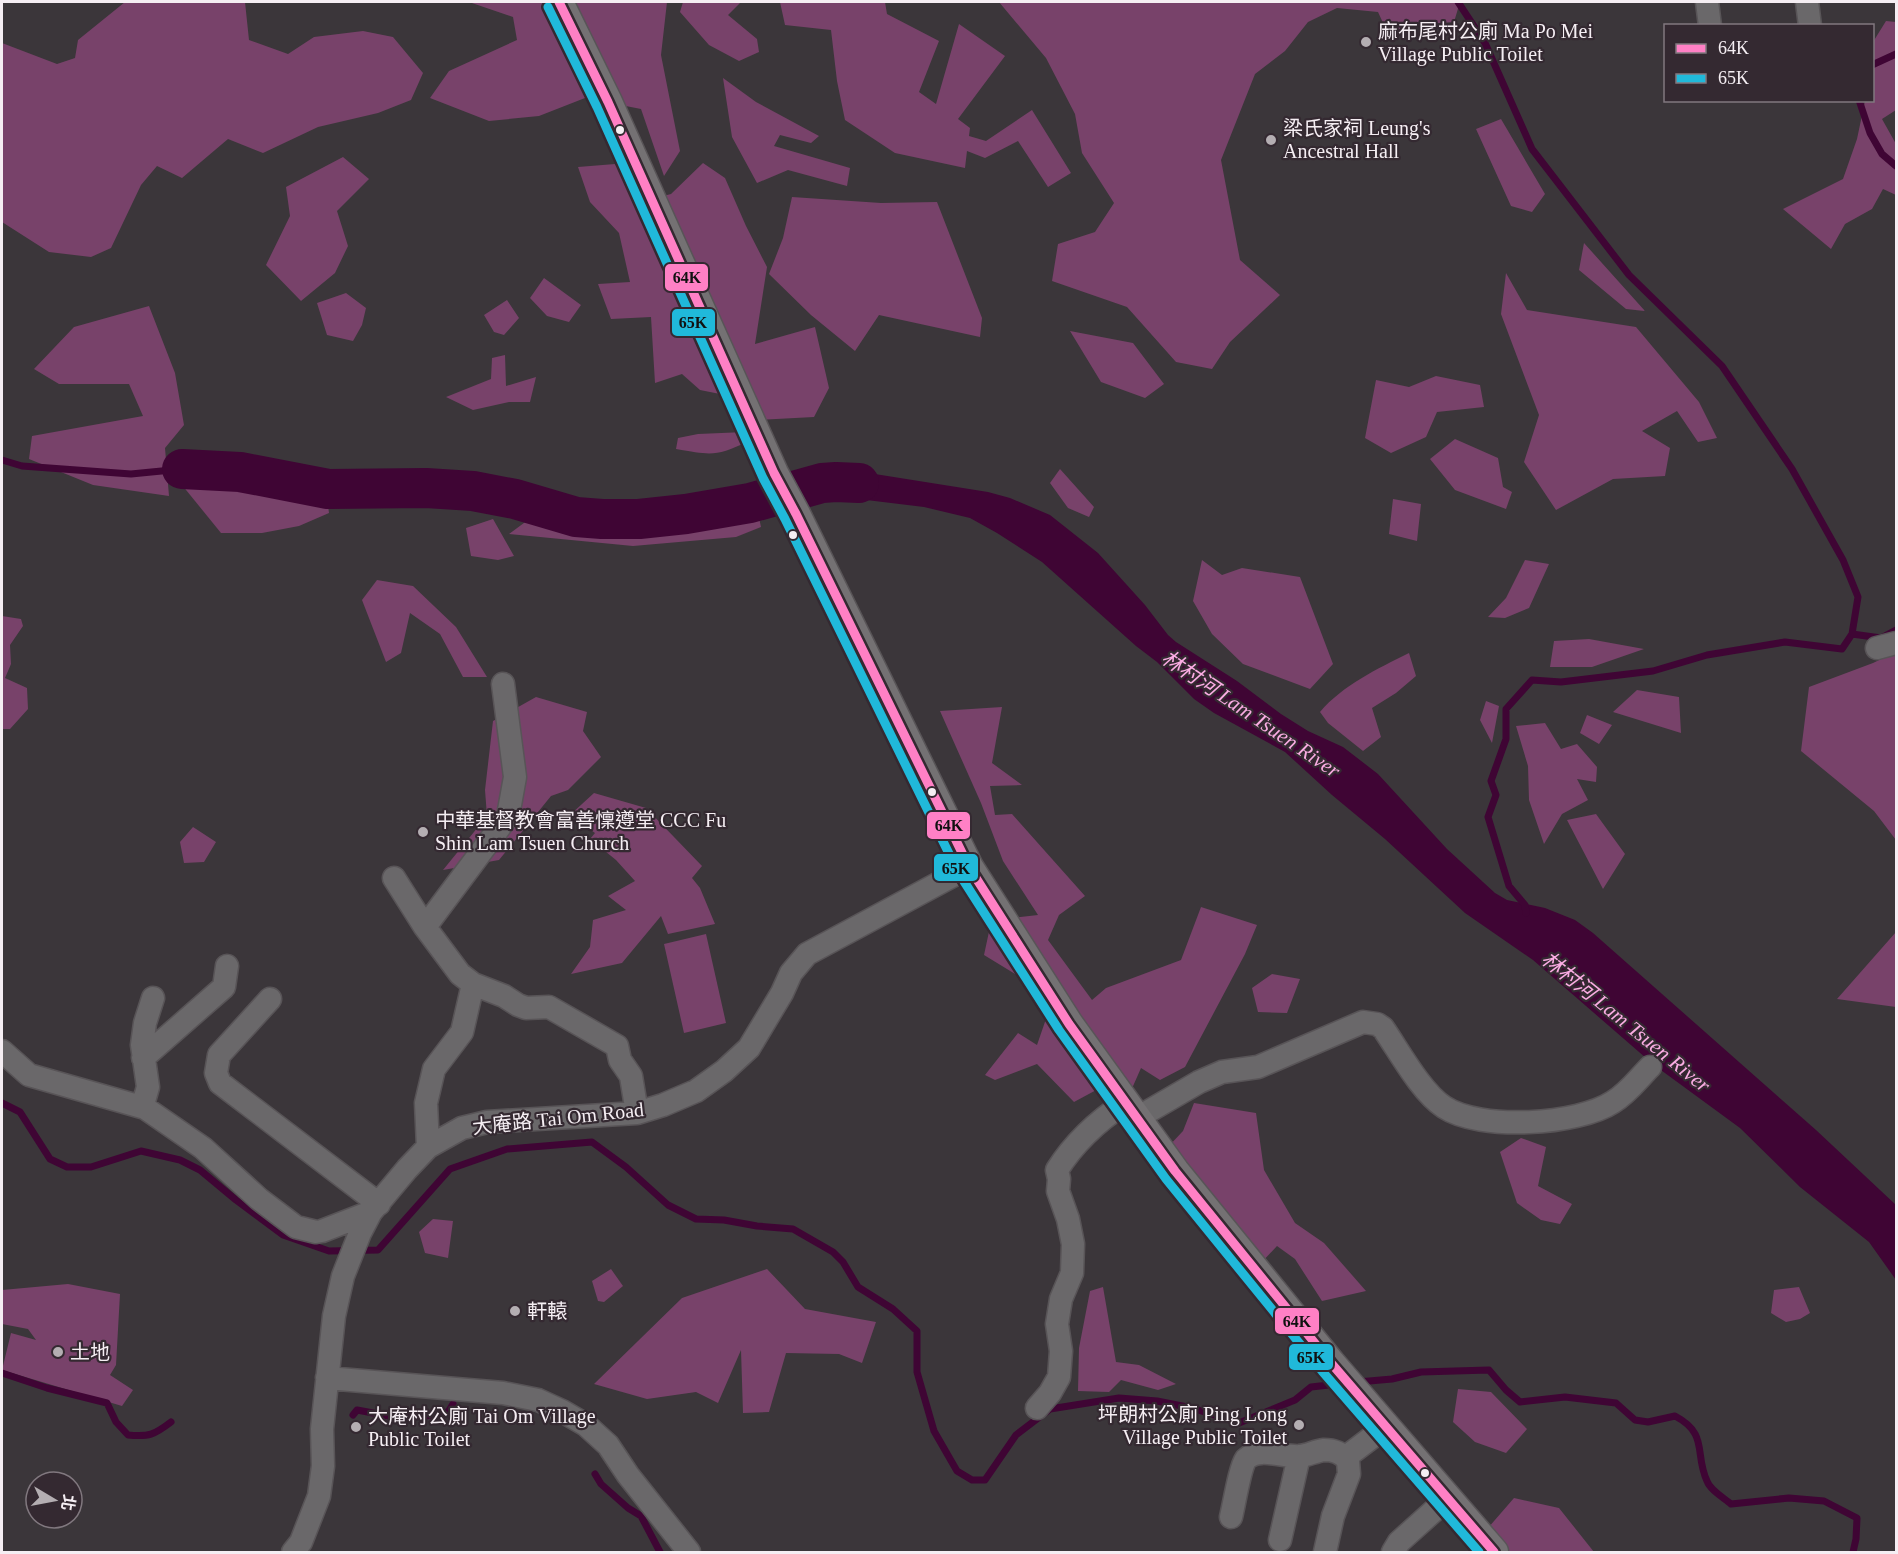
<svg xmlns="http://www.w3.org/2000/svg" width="1898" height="1554" viewBox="0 0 1898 1554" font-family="'Times New Roman','Noto Sans TC',serif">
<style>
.green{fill:#78426a}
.water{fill:#3f0534}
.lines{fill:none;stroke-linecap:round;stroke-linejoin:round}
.stream{stroke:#3f0534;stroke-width:7}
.river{stroke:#3f0534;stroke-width:40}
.minor-casing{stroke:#585457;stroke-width:25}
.major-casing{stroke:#585457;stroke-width:31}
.minor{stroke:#6a686a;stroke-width:22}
.major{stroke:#747173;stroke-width:28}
.bus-1-casing{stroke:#342931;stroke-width:14}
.bus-2-casing{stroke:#342931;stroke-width:14}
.bus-1{stroke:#ff80c5;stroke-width:9}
.bus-2{stroke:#20b9da;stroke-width:9}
.poi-dot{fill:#b4aeb2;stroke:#342931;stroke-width:2}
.bus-dot{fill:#f5eef3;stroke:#342931;stroke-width:2}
.labels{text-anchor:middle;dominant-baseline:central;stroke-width:4.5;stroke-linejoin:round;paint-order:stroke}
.poi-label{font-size:20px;fill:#f5eef3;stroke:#342931;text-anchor:start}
.street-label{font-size:20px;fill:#f5eef3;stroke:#342931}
.water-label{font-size:21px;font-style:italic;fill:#faace3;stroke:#342931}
.line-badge{stroke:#342931;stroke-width:2}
.pale-badge-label{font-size:16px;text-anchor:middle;font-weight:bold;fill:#111}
</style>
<rect width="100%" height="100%" fill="#3b363a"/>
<path class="green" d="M 125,2 L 245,2 L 249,40 L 288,54 L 314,37 L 363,31 L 393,37 L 423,73 L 411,100 L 378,113 L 318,127 L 263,153 L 228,139 L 182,178 L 157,166 L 141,185 L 111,248 L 91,257 L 49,252 L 2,222 L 2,43 L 57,64 L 75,58 L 78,40 Z
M 469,2 L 667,2 L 661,55 L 680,151 L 664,176 L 641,109 L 585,98 L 539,116 L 489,121 L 430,98 L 449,71 L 517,40 L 513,17 Z
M 683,2 L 741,2 L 728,15 L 757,39 L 759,52 L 739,61 L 709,45 L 680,12 Z
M 780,2 L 885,2 L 887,14 L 939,41 L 919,92 L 936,104 L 959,24 L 1005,56 L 958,119 L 970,128 L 969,136 L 986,141 L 1032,110 L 1071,173 L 1048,187 L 1018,141 L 985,158 L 967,151 L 965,168 L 895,153 L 845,120 L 837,81 L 831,30 L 785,25 Z
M 999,2 L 1460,2 L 1454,22 L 1425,24 L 1390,38 L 1378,12 L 1337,8 L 1308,22 L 1285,51 L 1255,74 L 1221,160 L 1240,260 L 1280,295 L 1230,342 L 1212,369 L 1176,362 L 1127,307 L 1052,281 L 1058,244 L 1095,232 L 1114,203 L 1082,153 L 1075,114 L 1046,58 Z
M 1886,21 L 1896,22 L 1896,110 L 1882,119 L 1896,144 L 1896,195 L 1883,189 L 1872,209 L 1845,224 L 1831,249 L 1783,209 L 1843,179 L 1857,139 L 1865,101 L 1872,100 L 1873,42 Z
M 723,78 L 756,102 L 819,136 L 811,143 L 780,135 L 774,146 L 850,168 L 847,186 L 788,170 L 757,183 L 732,137 Z
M 1501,119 L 1545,194 L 1532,212 L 1511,206 L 1476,129 Z
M 343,157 L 369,179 L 337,211 L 348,246 L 335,273 L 301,301 L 266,265 L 290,216 L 286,187 Z
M 703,163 L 725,178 L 746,226 L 767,267 L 755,344 L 815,327 L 829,388 L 814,417 L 757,420 L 725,395 L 700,390 L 682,374 L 655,383 L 651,317 L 611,319 L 598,284 L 630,282 L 619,233 L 590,202 L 578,167 L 615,164 L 640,202 L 671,194 Z
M 792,197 L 881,203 L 937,202 L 982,318 L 980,337 L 879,315 L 855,351 L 811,315 L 769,274 L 783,238 Z
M 1584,243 L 1645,311 L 1626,309 L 1579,270 Z
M 1506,273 L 1527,310 L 1636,327 L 1699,402 L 1717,438 L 1698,442 L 1677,411 L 1642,431 L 1670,448 L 1665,476 L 1613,479 L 1556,510 L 1524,462 L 1539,415 L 1501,314 Z
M 544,278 L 581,305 L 569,322 L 547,316 L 530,298 Z
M 346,293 L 366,308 L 362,325 L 353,341 L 327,335 L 317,303 Z
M 507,300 L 519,318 L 504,335 L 494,332 L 484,315 Z
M 149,306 L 175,373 L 184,425 L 165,448 L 169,496 L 93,485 L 29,459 L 32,436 L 143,416 L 129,384 L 59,384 L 34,369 L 74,327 Z
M 1070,331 L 1133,343 L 1164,384 L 1145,398 L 1101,382 Z
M 505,355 L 506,386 L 536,377 L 530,402 L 509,402 L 473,410 L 446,397 L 491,379 L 492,358 Z
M 1436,376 L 1480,385 L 1484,407 L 1437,412 L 1426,437 L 1391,453 L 1365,438 L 1376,380 L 1409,387 Z
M 745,432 L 749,441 C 715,457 712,455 676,449 L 678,438 L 698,434 Z
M 1455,439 L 1498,458 L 1503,487 L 1512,492 L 1506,509 L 1455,490 L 1430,459 Z
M 1060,469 L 1094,507 L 1089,517 L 1068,508 L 1050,483 Z
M 182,485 L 225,489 L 286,487 L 327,498 L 329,513 L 299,526 L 262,533 L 221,533 Z
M 1393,499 L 1421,504 L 1417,541 L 1389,534 Z
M 758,513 L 761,527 L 736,537 L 633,546 L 509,534 L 528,520 L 574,532 L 593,529 Z
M 493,519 L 514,556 L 498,560 L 471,556 L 466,528 Z
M 1202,560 L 1222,575 L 1242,568 L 1300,577 L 1333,664 L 1310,689 L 1243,664 L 1212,634 L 1193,601 Z
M 1525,560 L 1549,564 L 1529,608 L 1505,618 L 1488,617 L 1506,598 Z
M 377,580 L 413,586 L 456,627 L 487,677 L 463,677 L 440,634 L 410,613 L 401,653 L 386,662 L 362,600 Z
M 2,616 L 21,619 L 23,626 L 10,645 L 11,664 L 5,678 L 27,688 L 28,709 L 10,729 L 2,729 Z
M 1589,639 L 1644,649 L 1592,667 L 1550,667 L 1554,641 Z
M 1896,652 L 1896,840 L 1874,811 L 1801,751 L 1809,687 L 1873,663 Z
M 1409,653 L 1416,676 L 1396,693 L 1372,708 L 1381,737 L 1363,751 L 1328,723 L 1320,712 C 1343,685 1377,669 1409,653 Z
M 1637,690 L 1679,697 L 1681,733 L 1613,712 Z
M 536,697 L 587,712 L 583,731 L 601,757 L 568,790 L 551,796 L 499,860 L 443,870 L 487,816 L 485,790 L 493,721 Z
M 1486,701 L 1499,706 L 1492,743 L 1480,720 Z
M 1002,707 L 992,763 L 1022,785 L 990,786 L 995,815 L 1012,814 L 1085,896 L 1059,915 L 1048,940 L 1092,1000 L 1106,988 L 1181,960 L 1201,907 L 1257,925 L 1245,954 L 1185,1067 L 1160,1080 L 1141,1068 L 1130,1093 L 1100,1088 L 1074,1102 L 1037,1064 L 995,1080 L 985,1075 L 1018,1033 L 1037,1045 L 1047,1016 L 1033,985 L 984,955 L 990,927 L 1011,918 L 1038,915 L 1003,861 L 981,803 L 940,711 Z
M 1587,715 L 1612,725 L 1599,744 L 1580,733 Z
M 1545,723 L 1561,749 L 1577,744 L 1597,767 L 1596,782 L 1577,779 L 1588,800 L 1562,814 L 1544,844 L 1529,800 L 1528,766 L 1516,726 Z
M 594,793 L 646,808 L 702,866 L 692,878 L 700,888 L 715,924 L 668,934 L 661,916 L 622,963 L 571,974 L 590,947 L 593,920 L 626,910 L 608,896 L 635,881 L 616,860 L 590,839 L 595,833 L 570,815 Z
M 1596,814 L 1625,854 L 1603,889 L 1567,820 Z
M 193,827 L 216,842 L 204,862 L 184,863 L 180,842 Z
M 1896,932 L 1896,1007 L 1837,999 Z
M 706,934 L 726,1023 L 684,1033 L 664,944 Z
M 1272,974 L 1300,979 L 1287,1013 L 1258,1012 L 1252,988 Z
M 1194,1103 L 1256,1113 L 1264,1170 L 1295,1223 L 1324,1243 L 1366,1291 L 1322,1301 L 1295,1259 L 1277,1246 L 1260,1264 L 1167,1148 L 1183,1131 Z
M 1521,1138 L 1546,1147 L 1538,1186 L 1572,1204 L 1560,1224 L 1541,1220 L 1517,1203 L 1500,1152 Z
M 433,1219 L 453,1221 L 448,1258 L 425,1253 L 419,1232 Z
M 611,1269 L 623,1286 L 604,1302 L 598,1301 L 592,1281 Z
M 767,1269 L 805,1309 L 876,1322 L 862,1363 L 839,1354 L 786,1353 L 769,1412 L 743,1413 L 741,1350 L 718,1403 L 696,1392 L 647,1399 L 594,1384 L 682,1298 Z
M 68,1284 L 120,1294 L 116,1365 L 110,1375 L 133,1390 L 122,1406 L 2,1370 L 11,1333 L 36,1340 L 28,1329 L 2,1324 L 2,1290 Z
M 1103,1287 L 1116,1362 L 1139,1365 L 1176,1384 L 1158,1390 L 1121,1380 L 1109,1392 L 1078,1391 L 1079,1348 L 1090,1291 Z
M 1799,1287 L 1810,1313 L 1800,1319 L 1786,1322 L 1771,1313 L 1774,1290 Z
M 1458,1389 L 1491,1392 L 1527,1429 L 1506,1453 L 1475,1442 L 1453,1422 Z
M 1514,1498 L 1559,1508 L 1594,1552 L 1495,1552 L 1488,1528 Z"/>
<path class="water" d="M 818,468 L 856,471 L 988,492 L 1010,498 L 1050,515 L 1098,553 L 1145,605 L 1168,635 L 1176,642 L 1237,681 L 1281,714 L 1308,731 L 1343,747 L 1356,757 L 1378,774 L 1447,849 L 1495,893 L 1507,900 L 1545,908 L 1575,920 L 1593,933 L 1816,1130 L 1896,1205 L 1896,1280 L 1869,1242 L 1800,1187 L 1740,1128 L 1654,1065 L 1533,960 L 1465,913 L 1385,839 L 1332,795 L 1285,752 L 1214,713 L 1194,699 L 1157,662 L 1136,646 L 1042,562 L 997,533 L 970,518 L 924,507 L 817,494 L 803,488 L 801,482 L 802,475 Z"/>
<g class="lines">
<path class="stream" d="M 1458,2 L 1485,43 L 1532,149 L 1629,275 L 1722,366 L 1792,469 L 1843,560 L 1858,597 L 1852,634 L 1842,649 L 1785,642 L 1707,655 L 1653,671 L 1561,682 L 1532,680 L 1506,709 L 1506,739 L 1491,781 L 1496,795 L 1488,817 L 1509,886 L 1525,905 L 1526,913
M 1872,65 L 1896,54
M 1859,100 L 1870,133 L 1882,154 L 1896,166
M 2,460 L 22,466 L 131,474 L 182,469
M 1852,634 L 1881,638 L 1896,630
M 2,1103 L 20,1112 L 50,1159 L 67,1167 L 91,1167 L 141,1151 L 180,1160 L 200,1170 L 236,1200 L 283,1235 L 329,1251 L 378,1250 L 450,1169 L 507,1149 L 592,1142 L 626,1167 L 668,1205 L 696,1219 L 724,1220 L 757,1226 L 793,1229 L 833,1252 L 843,1262 L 858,1287 L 893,1309 L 917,1331 L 917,1372 L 934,1431 L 957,1471 L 972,1480 L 985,1480 L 1016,1435 L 1050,1409 L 1119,1398 L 1157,1401 L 1192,1408 L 1239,1423 L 1295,1400 L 1311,1387 L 1338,1384
M 2,1373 L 47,1388 L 107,1403 L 116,1422 L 128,1435 C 149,1437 154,1435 171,1422
M 1358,1382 L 1392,1379 L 1421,1372 L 1489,1370 L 1506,1390 L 1520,1402 L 1565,1397 L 1616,1403 L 1635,1420 L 1648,1422 L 1675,1416 C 1709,1434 1694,1453 1707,1481 C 1710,1490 1724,1498 1731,1504 L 1789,1498 L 1824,1501 L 1857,1518 L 1856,1539 L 1853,1552
M 353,1415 L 357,1410 L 400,1418 L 425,1416 L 448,1412 L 453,1404
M 595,1474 L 601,1484 L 628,1508 L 641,1516 L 660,1552"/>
<path class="river" d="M 182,469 L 240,472 L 328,489 L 426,488 L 473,491 L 515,499 L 576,517 L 602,519 L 639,519 L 686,514 L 750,503 L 822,483 L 836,482 L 859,483"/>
<defs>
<path id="minor" d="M 1707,2 L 1710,26
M 1807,2 L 1810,26
M 1877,648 L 1896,643
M 394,878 L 425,927 L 460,974 L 473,984 L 504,996 L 518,1005 L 526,1008 L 549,1007 L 617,1046 L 620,1060 L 631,1076 L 637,1113
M 425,927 L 508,816 L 515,777 L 503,684
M 270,999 L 219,1055 L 216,1073 L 220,1083 L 379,1204
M 2,1051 L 29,1075 L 145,1108 L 203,1148 L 259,1199 L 296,1227 L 316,1232 L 322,1231 L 371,1212
M 143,1058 L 224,987 L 227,966
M 145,1108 L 144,1101 L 148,1087 L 142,1045 L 145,1023 L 153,998
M 1137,1118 L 1199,1082 L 1222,1072 L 1258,1067 L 1363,1022 L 1377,1024 L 1383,1028 C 1399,1051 1421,1092 1444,1107 C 1480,1131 1578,1125 1613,1102 C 1628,1093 1638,1079 1650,1067
M 428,1147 L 426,1103 L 434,1069 L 462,1032 L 473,984
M 327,1378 L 503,1393 L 538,1400 L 562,1411 L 586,1425 L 608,1445 L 628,1475 L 689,1552
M 1037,1408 L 1050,1393 L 1059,1377 L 1061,1351 L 1057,1324 L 1061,1299 L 1072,1273 L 1073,1244 L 1068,1219 L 1058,1191 L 1059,1179 L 1057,1170 C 1074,1143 1099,1120 1125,1103
M 1346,1457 L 1387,1426
M 1231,1517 C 1234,1505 1240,1467 1246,1459 C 1259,1446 1285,1458 1301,1456 C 1308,1455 1316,1451 1324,1450 C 1333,1450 1343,1453 1348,1461 L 1349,1474 L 1333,1516 L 1325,1552
M 1280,1540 L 1299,1456
M 293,1552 L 301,1542 L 319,1496 L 323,1466 L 322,1429 L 334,1316 L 343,1276 L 360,1233 L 371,1212 L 407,1169 L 428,1147 L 462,1128 L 487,1122 L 637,1113 L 663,1105 L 696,1091 L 724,1071 L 749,1048 L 782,993 L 791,973 L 807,954 L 969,867
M 1393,1552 L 1399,1542 L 1448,1498"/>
<path id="major" d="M 559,2 L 608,102 L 774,473 L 796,514 L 969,867 L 1069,1024 L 1175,1171 L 1331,1363 L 1494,1552"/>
</defs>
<use href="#minor" class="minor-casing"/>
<use href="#major" class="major-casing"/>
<use href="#minor" class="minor"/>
<use href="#major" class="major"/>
<defs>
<path id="bus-1" d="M 559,2 L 608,102 L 774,473 L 796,514 L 969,867 L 1069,1024 L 1175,1171 L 1331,1363 L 1494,1552"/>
<path id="bus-2" d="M 548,7 L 597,107 L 763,478 L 785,519 L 958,872 L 1059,1030 L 1166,1179 L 1322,1371 L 1479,1552"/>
</defs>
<use href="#bus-1" class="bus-1-casing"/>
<use href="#bus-2" class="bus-2-casing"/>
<use href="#bus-1" class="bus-1"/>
<use href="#bus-2" class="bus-2"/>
</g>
<g class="poi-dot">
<circle cx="1366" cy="42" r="6"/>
<circle cx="1271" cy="140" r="6"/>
<circle cx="423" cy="832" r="6"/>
<circle cx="515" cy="1311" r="6"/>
<circle cx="58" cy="1352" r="6"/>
<circle cx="1299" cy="1425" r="6"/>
<circle cx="356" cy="1427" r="6"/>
</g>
<g class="bus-dot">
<circle cx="620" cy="130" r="5"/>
<circle cx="793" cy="535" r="5"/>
<circle cx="932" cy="792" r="5"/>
<circle cx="1425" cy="1473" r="5"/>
</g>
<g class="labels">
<g class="poi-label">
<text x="1378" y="31">麻布尾村公廁 Ma Po Mei<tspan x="1378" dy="23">Village Public Toilet</tspan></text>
<text x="1283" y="128">梁氏家祠 Leung's<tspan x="1283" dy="23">Ancestral Hall</tspan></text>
<text x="435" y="820">中華基督教會富善懍遵堂 CCC Fu<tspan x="435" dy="23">Shin Lam Tsuen Church</tspan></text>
<text x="527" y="1311">軒轅</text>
<text x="70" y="1352">土地</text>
<text x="1287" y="1414" text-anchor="end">坪朗村公廁 Ping Long<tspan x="1287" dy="23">Village Public Toilet</tspan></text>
<text x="368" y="1416">大庵村公廁 Tai Om Village<tspan x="368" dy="23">Public Toilet</tspan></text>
</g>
<g class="street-label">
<text transform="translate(558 1118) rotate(-6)">大庵路 Tai Om Road</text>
</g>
<g class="water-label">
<text transform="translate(1251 714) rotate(34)">林村河 Lam Tsuen River</text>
<text transform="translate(1626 1022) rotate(39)">林村河 Lam Tsuen River</text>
</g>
</g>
<g class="line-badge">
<rect x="664" y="263" width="45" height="29" rx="6" fill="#ff80c5"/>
<rect x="671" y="308" width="45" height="29" rx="6" fill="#20b9da"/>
<rect x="926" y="811" width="45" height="29" rx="6" fill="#ff80c5"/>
<rect x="933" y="853" width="46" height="29" rx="6" fill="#20b9da"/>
<rect x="1274" y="1307" width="46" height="28" rx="6" fill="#ff80c5"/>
<rect x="1288" y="1343" width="46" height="28" rx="6" fill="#20b9da"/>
</g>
<g class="pale-badge-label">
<text x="687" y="283">64K</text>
<text x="693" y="328">65K</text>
<text x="949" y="831">64K</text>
<text x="956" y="874">65K</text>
<text x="1297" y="1327">64K</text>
<text x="1311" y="1363">65K</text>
</g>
<rect width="1898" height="1554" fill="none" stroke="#f5eef3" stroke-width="6"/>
<rect x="1664" y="24" width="210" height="78" fill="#342931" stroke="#81787f" stroke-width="1.5"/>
<rect x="1676" y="44" width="30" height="9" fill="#ff80c5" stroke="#81787f" stroke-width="1.5"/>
<text x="1718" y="54" font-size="18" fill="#f5eef3">64K</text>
<rect x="1676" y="74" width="30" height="9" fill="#20b9da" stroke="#81787f" stroke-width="1.5"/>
<text x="1718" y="84" font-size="18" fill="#f5eef3">65K</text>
<g transform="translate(54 1500) rotate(100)"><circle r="28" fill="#342931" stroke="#81787f" stroke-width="1.5"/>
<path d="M0-4.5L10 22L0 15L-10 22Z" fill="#b4aeb2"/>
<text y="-9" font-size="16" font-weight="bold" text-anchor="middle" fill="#f5eef3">北</text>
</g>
</svg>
